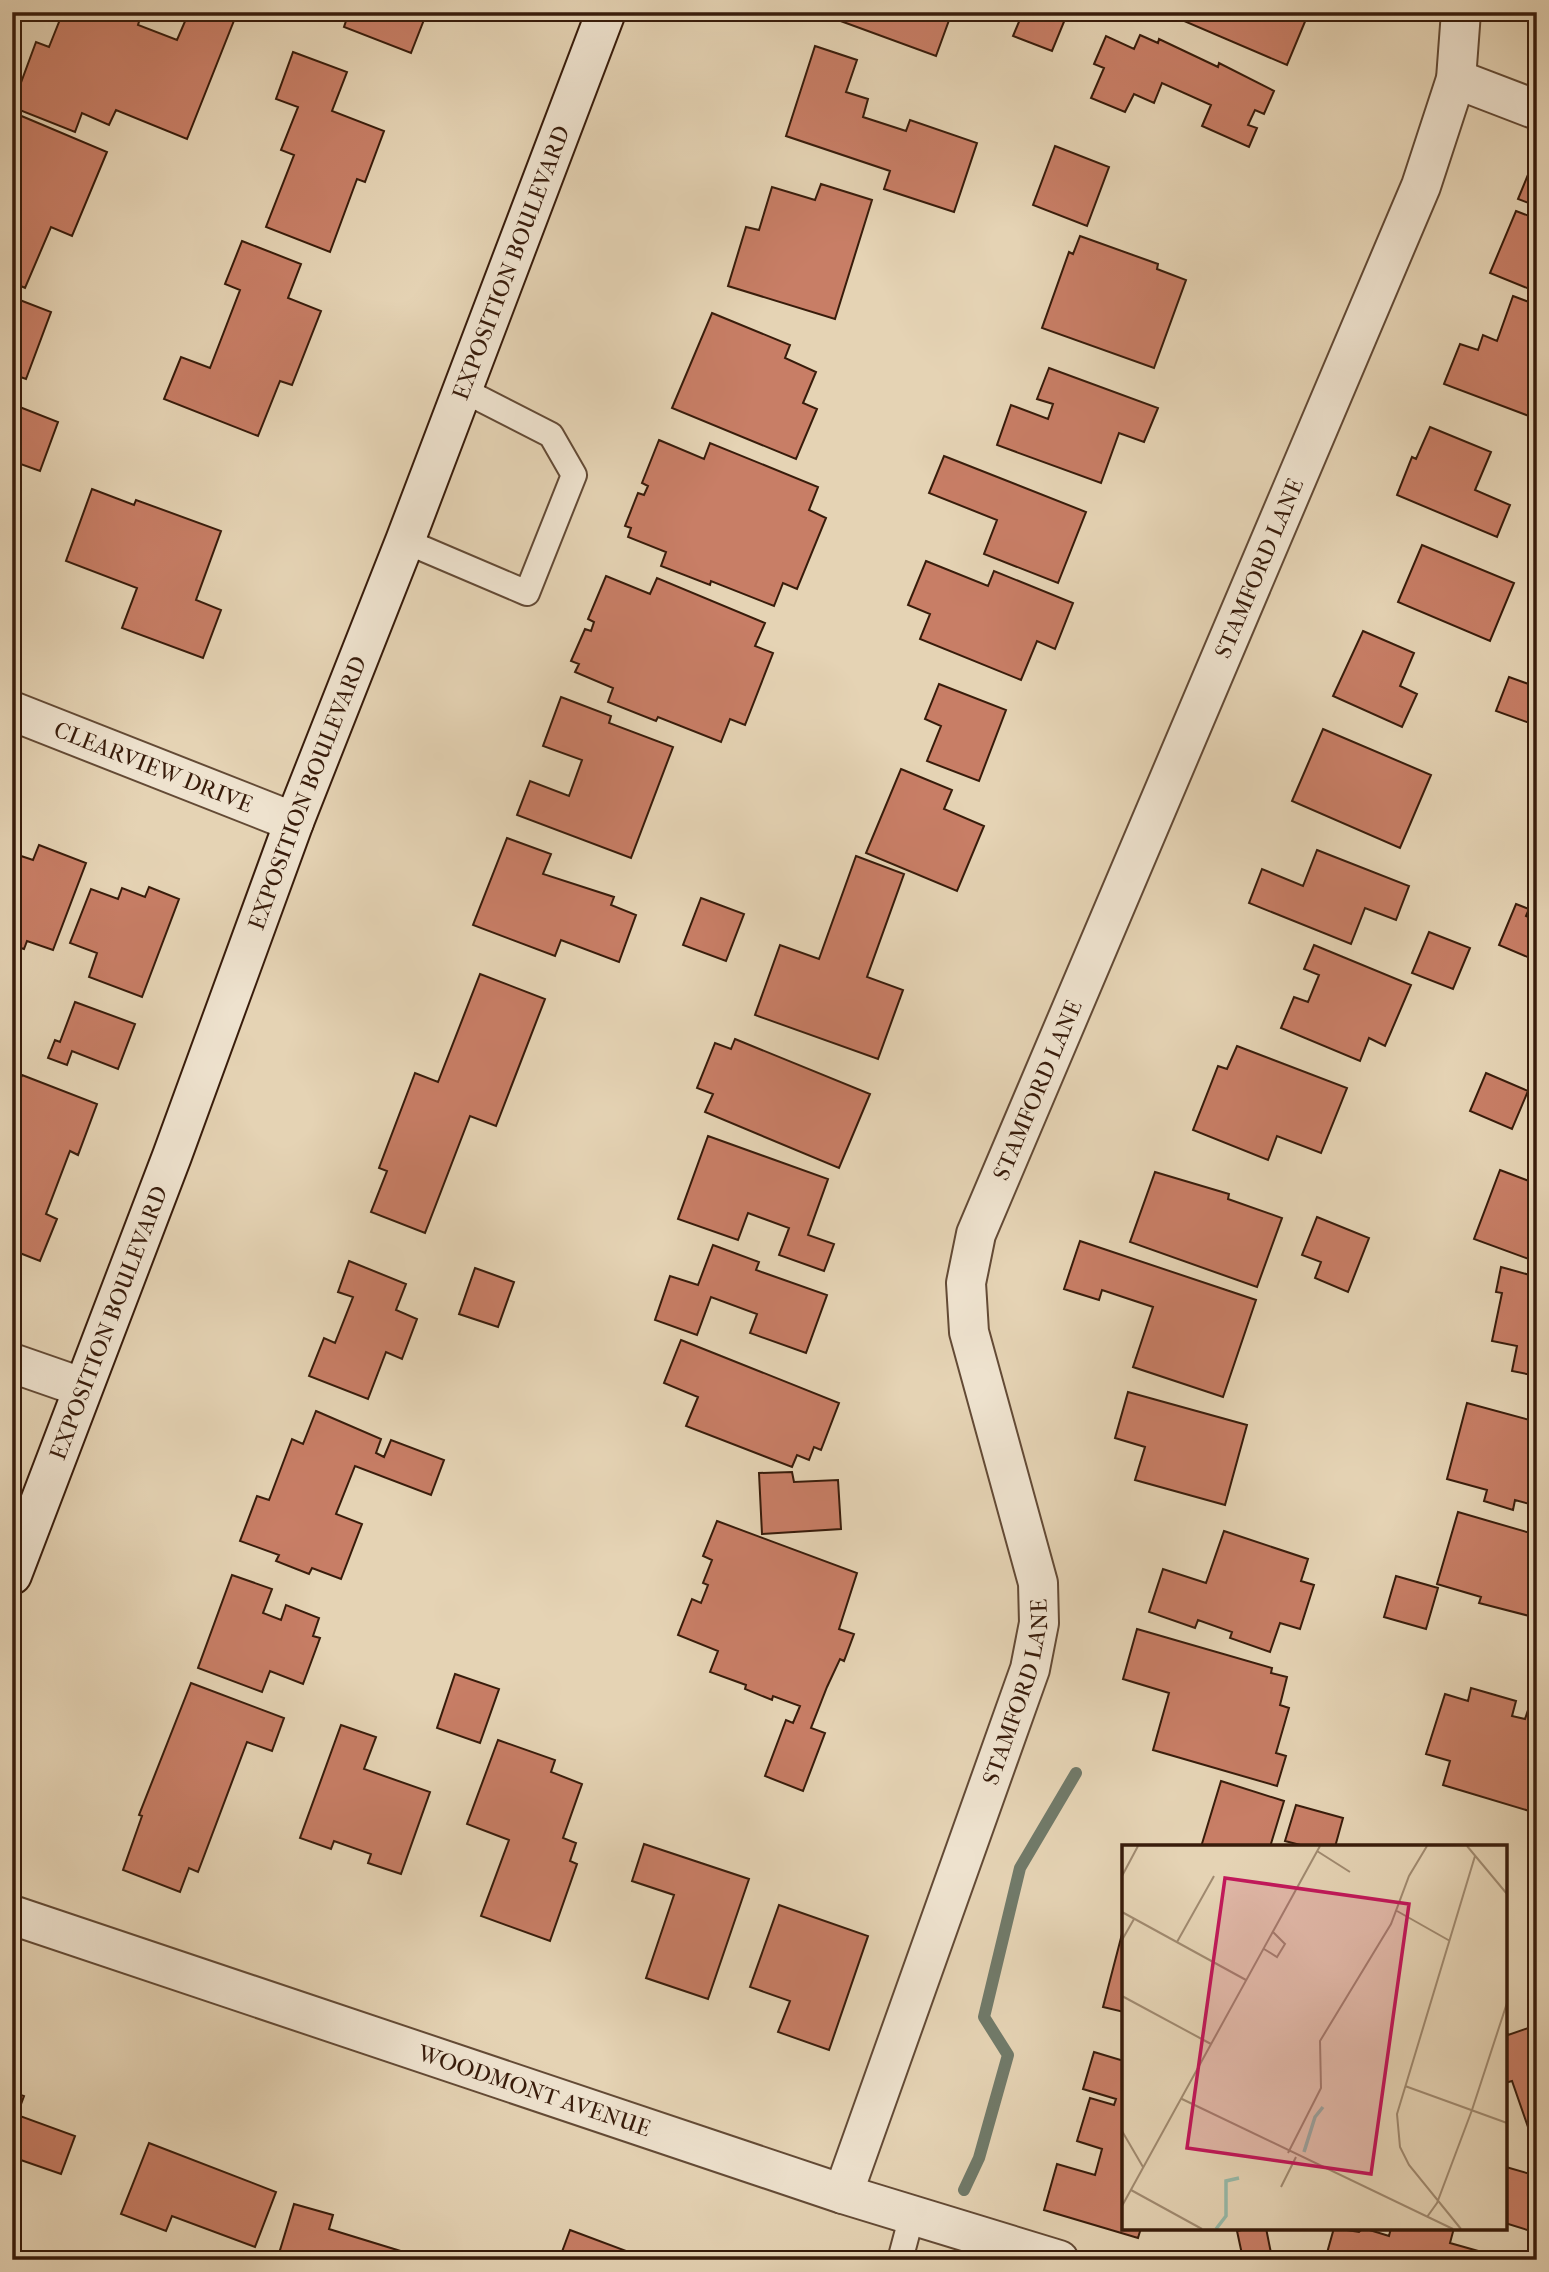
<svg xmlns="http://www.w3.org/2000/svg" width="1549" height="2272" viewBox="0 0 1549 2272" font-family="'IM FELL French Canon',serif">
<style>
.lines{fill:none;stroke-linecap:round;stroke-linejoin:round}
.stream{stroke:#717a69;stroke-width:12}
.building{fill:#c87e66;stroke:#381c0b;stroke-width:2}
.lane-casing{stroke:#634a35;stroke-width:28}
.street-casing{stroke:#634a35;stroke-width:42}
.secondary-casing{stroke:#381c0b;stroke-width:42}
.lane{stroke:#eee2ce;stroke-width:24}
.street{stroke:#eee2ce;stroke-width:38}
.secondary{stroke:#eee2ce;stroke-width:38}
.labels{text-anchor:middle;dominant-baseline:central;stroke-width:5;stroke-linejoin:round;paint-order:stroke}
.street-label{font-size:23px;fill:#381c0b;stroke:#eee2ce}
.inset-river{fill:none;stroke:#97b9a8;stroke-width:3.5}
.inset-road{fill:none;stroke:#a08a70;stroke-width:2}
.view{fill:#c2185b;fill-opacity:0.15;stroke:#c2185b;stroke-width:3.5}
.inset-edge{fill:none;stroke:#381c0b;stroke-width:3.5}
</style>
<rect width="100%" height="100%" fill="#e5d3b4"/>
<filter id="stains"><feTurbulence type="fractalNoise" baseFrequency=".00286" numOctaves="4"/><feColorMatrix values="0 0 0 0 .2 0 0 0 0 .09 0 0 0 0 .02 0 0 0 .5 -.17"/></filter>
<radialGradient id="worn" r=".72"><stop offset=".6" stop-color="#630" stop-opacity="0"/><stop offset="1" stop-color="#630" stop-opacity=".3"/></radialGradient>
<g class="lines">
<path class="stream" d="M 964,2190 L 979,2158 L 1008,2055 L 984,2017 L 1020,1868 L 1076,1773"/>
</g>
<path class="building" d="M 63,12 L 142,12 L 138,25 L 177,40 L 189,12 L 237,13 L 187,139 L 116,110 L 109,125 L 82,113 L 75,132 L 12,107 L 36,42 L 49,47 Z
M 349,12 L 427,12 L 411,53 L 344,27 Z
M 816,12 L 952,12 L 936,56 Z
M 1023,12 L 1068,12 L 1052,51 L 1013,36 Z
M 1179,12 L 1309,12 L 1287,65 L 1177,18 Z
M 1140,35 L 1158,43 L 1159,39 L 1218,67 L 1219,63 L 1274,91 L 1264,114 L 1255,110 L 1248,125 L 1257,128 L 1249,147 L 1202,126 L 1211,105 L 1162,83 L 1154,103 L 1134,94 L 1125,112 L 1091,98 L 1104,68 L 1094,64 L 1106,36 L 1134,49 Z
M 815,46 L 857,60 L 846,92 L 868,99 L 863,117 L 906,131 L 910,120 L 977,143 L 954,212 L 884,189 L 890,171 L 786,136 Z
M 293,52 L 347,72 L 332,111 L 384,131 L 365,182 L 357,179 L 330,252 L 266,227 L 294,155 L 281,150 L 298,107 L 276,99 Z
M 12,112 L 107,152 L 72,236 L 51,227 L 25,288 L 12,282 Z
M 1055,146 L 1109,167 L 1087,226 L 1033,205 Z
M 1537,153 L 1537,206 L 1518,199 Z
M 821,184 L 872,200 L 835,319 L 728,286 L 746,227 L 759,230 L 772,187 L 815,200 Z
M 1516,211 L 1537,219 L 1537,292 L 1490,273 Z
M 1080,236 L 1158,264 L 1157,269 L 1186,280 L 1154,368 L 1042,328 L 1069,252 L 1073,254 Z
M 242,241 L 301,264 L 288,298 L 321,311 L 292,385 L 280,381 L 258,436 L 164,399 L 181,357 L 210,368 L 240,290 L 225,284 Z
M 1513,296 L 1537,305 L 1537,419 L 1444,384 L 1460,344 L 1478,350 L 1483,335 L 1497,341 Z
M 12,297 L 51,312 L 26,379 L 12,374 Z
M 712,313 L 790,345 L 785,358 L 816,372 L 803,403 L 817,409 L 796,459 L 672,408 Z
M 1049,368 L 1158,408 L 1144,442 L 1119,433 L 1101,483 L 997,445 L 1011,405 L 1048,419 L 1053,404 L 1037,399 Z
M 12,404 L 58,422 L 40,471 L 12,461 L 17,447 L 12,445 Z
M 1430,427 L 1491,452 L 1475,490 L 1510,505 L 1497,537 L 1397,495 L 1412,457 L 1416,459 Z
M 659,440 L 704,459 L 710,443 L 818,487 L 809,510 L 826,518 L 797,589 L 783,583 L 774,606 L 711,581 L 710,585 L 661,566 L 666,552 L 628,537 L 631,528 L 625,526 L 638,493 L 644,495 L 648,486 L 642,483 Z
M 944,456 L 1086,512 L 1058,583 L 984,554 L 997,520 L 929,493 Z
M 92,489 L 134,505 L 136,500 L 221,531 L 196,600 L 221,610 L 203,658 L 122,628 L 137,588 L 66,561 Z
M 1422,545 L 1514,583 L 1490,641 L 1398,602 Z
M 926,561 L 988,586 L 994,571 L 1073,603 L 1055,649 L 1037,641 L 1021,680 L 920,639 L 930,614 L 908,605 Z
M 606,576 L 650,594 L 657,578 L 765,623 L 755,646 L 773,653 L 745,725 L 730,719 L 721,742 L 658,717 L 656,721 L 608,702 L 613,688 L 575,672 L 579,664 L 571,661 L 585,629 L 591,631 L 594,622 L 588,619 Z
M 1363,631 L 1414,653 L 1400,686 L 1417,694 L 1402,727 L 1333,696 Z
M 1509,677 L 1537,687 L 1535,725 L 1496,711 Z
M 939,684 L 1006,710 L 979,781 L 927,761 L 941,726 L 925,719 Z
M 561,697 L 611,716 L 609,723 L 673,747 L 631,858 L 517,815 L 530,781 L 569,796 L 582,760 L 543,746 Z
M 1323,729 L 1431,775 L 1400,848 L 1292,801 Z
M 901,769 L 952,790 L 944,809 L 984,826 L 957,891 L 866,853 Z
M 507,838 L 551,854 L 543,874 L 614,897 L 611,905 L 636,915 L 619,962 L 561,940 L 555,956 L 473,925 Z
M 39,845 L 86,863 L 53,950 L 27,941 L 24,949 L 14,946 L 12,950 L 12,853 L 33,860 Z
M 1317,850 L 1409,886 L 1396,920 L 1365,908 L 1351,944 L 1249,903 L 1262,869 L 1303,886 Z
M 856,856 L 904,874 L 867,977 L 903,990 L 878,1059 L 755,1015 L 780,945 L 819,959 Z
M 149,887 L 179,899 L 142,997 L 89,977 L 97,953 L 70,943 L 91,889 L 118,899 L 122,888 L 145,897 Z
M 701,898 L 744,914 L 726,961 L 683,945 Z
M 1516,904 L 1529,909 L 1526,916 L 1537,921 L 1537,961 L 1499,945 Z
M 1429,932 L 1470,948 L 1453,989 L 1412,973 Z
M 1314,945 L 1411,985 L 1385,1046 L 1369,1038 L 1360,1061 L 1281,1028 L 1294,997 L 1308,1002 L 1319,975 L 1304,969 Z
M 480,974 L 545,999 L 496,1126 L 470,1116 L 425,1233 L 371,1212 L 387,1171 L 379,1168 L 415,1073 L 438,1082 Z
M 75,1002 L 135,1024 L 118,1069 L 72,1051 L 67,1065 L 48,1058 L 55,1040 L 60,1042 Z
M 735,1039 L 870,1094 L 839,1168 L 705,1112 L 713,1094 L 697,1088 L 715,1043 L 731,1049 Z
M 1237,1046 L 1347,1088 L 1321,1153 L 1277,1136 L 1268,1160 L 1193,1130 L 1218,1066 L 1227,1069 Z
M 1486,1073 L 1528,1091 L 1512,1129 L 1470,1111 Z
M 22,1075 L 97,1104 L 78,1155 L 70,1151 L 46,1214 L 57,1219 L 40,1261 L 12,1250 L 12,1099 Z
M 708,1136 L 828,1179 L 808,1235 L 834,1244 L 824,1271 L 779,1255 L 789,1228 L 748,1213 L 738,1240 L 678,1219 Z
M 1500,1170 L 1537,1184 L 1537,1262 L 1474,1239 Z
M 1155,1172 L 1229,1194 L 1228,1199 L 1282,1218 L 1257,1287 L 1130,1242 Z
M 1317,1217 L 1369,1238 L 1348,1292 L 1315,1278 L 1321,1262 L 1302,1255 Z
M 1080,1241 L 1256,1300 L 1223,1397 L 1133,1367 L 1153,1307 L 1102,1290 L 1099,1300 L 1064,1289 Z
M 713,1245 L 759,1262 L 756,1270 L 827,1295 L 806,1353 L 750,1333 L 757,1314 L 711,1297 L 697,1335 L 655,1320 L 670,1276 L 698,1285 Z
M 349,1261 L 406,1284 L 396,1310 L 417,1319 L 402,1359 L 386,1352 L 368,1399 L 309,1376 L 324,1338 L 335,1343 L 353,1297 L 338,1292 Z
M 1501,1267 L 1537,1277 L 1537,1376 L 1512,1371 L 1517,1346 L 1492,1341 L 1502,1293 L 1496,1292 Z
M 475,1268 L 514,1282 L 498,1327 L 459,1314 Z
M 681,1340 L 839,1403 L 821,1450 L 814,1447 L 809,1460 L 797,1455 L 792,1467 L 686,1426 L 698,1397 L 664,1383 Z
M 1128,1392 L 1247,1425 L 1225,1505 L 1135,1480 L 1145,1447 L 1115,1438 Z
M 1467,1403 L 1537,1422 L 1537,1506 L 1515,1500 L 1513,1510 L 1484,1501 L 1487,1490 L 1447,1479 Z
M 316,1411 L 381,1439 L 376,1453 L 384,1457 L 391,1440 L 444,1460 L 431,1495 L 355,1466 L 336,1514 L 362,1524 L 341,1579 L 312,1568 L 309,1574 L 276,1561 L 279,1555 L 240,1541 L 257,1496 L 269,1500 L 292,1439 L 303,1444 Z
M 792,1472 L 794,1482 L 838,1480 L 841,1529 L 762,1534 L 759,1473 Z
M 1458,1512 L 1537,1535 L 1537,1618 L 1479,1603 L 1481,1597 L 1437,1584 Z
M 717,1521 L 857,1573 L 839,1629 L 854,1634 L 844,1661 L 840,1659 L 827,1687 L 811,1728 L 825,1733 L 803,1791 L 765,1776 L 786,1720 L 793,1723 L 800,1706 L 773,1696 L 772,1700 L 745,1689 L 746,1685 L 710,1672 L 718,1651 L 678,1635 L 692,1599 L 701,1603 L 708,1585 L 703,1583 L 712,1560 L 703,1556 Z
M 1224,1531 L 1308,1559 L 1301,1581 L 1314,1585 L 1300,1629 L 1280,1623 L 1270,1652 L 1230,1638 L 1232,1632 L 1198,1620 L 1195,1628 L 1149,1612 L 1163,1569 L 1206,1583 Z
M 232,1575 L 272,1589 L 263,1613 L 281,1620 L 286,1605 L 319,1618 L 313,1636 L 320,1638 L 303,1684 L 270,1671 L 262,1692 L 198,1668 Z
M 1396,1576 L 1438,1588 L 1426,1629 L 1384,1617 Z
M 1137,1629 L 1272,1668 L 1271,1673 L 1287,1677 L 1280,1705 L 1289,1708 L 1276,1753 L 1286,1756 L 1277,1786 L 1153,1750 L 1169,1693 L 1123,1679 Z
M 455,1674 L 499,1689 L 480,1743 L 437,1728 Z
M 191,1683 L 284,1718 L 272,1751 L 247,1742 L 198,1872 L 189,1868 L 180,1892 L 123,1870 L 142,1816 L 139,1815 Z
M 1471,1688 L 1516,1701 L 1512,1716 L 1525,1719 L 1529,1707 L 1537,1710 L 1536,1813 L 1443,1785 L 1450,1761 L 1426,1754 L 1445,1694 L 1468,1701 Z
M 341,1725 L 376,1737 L 364,1769 L 430,1792 L 401,1874 L 368,1863 L 371,1854 L 334,1841 L 331,1849 L 300,1838 Z
M 498,1740 L 555,1760 L 551,1772 L 582,1784 L 563,1838 L 576,1843 L 570,1861 L 577,1864 L 550,1941 L 481,1916 L 509,1840 L 467,1824 Z
M 1221,1781 L 1284,1801 L 1270,1847 L 1201,1847 Z
M 1296,1805 L 1343,1818 L 1335,1847 L 1308,1847 L 1285,1841 Z
M 644,1844 L 749,1879 L 708,1999 L 646,1978 L 674,1895 L 632,1881 Z
M 779,1905 L 868,1936 L 829,2050 L 778,2032 L 790,2001 L 750,1987 Z
M 1122,1934 L 1124,1934 L 1124,2012 L 1103,2007 Z
M 1537,2025 L 1537,2124 L 1528,2127 L 1512,2081 L 1505,2083 L 1505,2028 L 1508,2035 Z
M 1094,2052 L 1124,2061 L 1124,2228 L 1141,2228 L 1138,2238 L 1044,2210 L 1057,2164 L 1095,2175 L 1102,2149 L 1077,2141 L 1090,2098 L 1114,2105 L 1116,2099 L 1083,2089 Z
M 12,2092 L 24,2096 L 17,2115 L 75,2136 L 61,2174 L 12,2157 Z
M 149,2143 L 276,2192 L 255,2247 L 172,2216 L 166,2231 L 121,2214 Z
M 1506,2167 L 1537,2176 L 1537,2233 L 1505,2223 Z
M 294,2204 L 333,2215 L 329,2229 L 430,2260 L 277,2260 Z
M 1250,2228 L 1266,2228 L 1271,2253 L 1243,2259 L 1237,2231 Z
M 1334,2228 L 1359,2232 L 1363,2228 L 1389,2236 L 1391,2228 L 1454,2228 L 1450,2243 L 1496,2256 L 1495,2260 L 1325,2260 Z
M 570,2230 L 629,2252 L 626,2260 L 559,2260 Z"/>
<g class="lines">
<defs>
<path id="lane" d="M 405,541 L 527,593 L 574,475 L 551,435 L 463,390
M 900,2260 L 912,2215"/>
<g id="street">
<path d="M 1456,79 L 1537,110"/>
<path id="s1" d="M 12,711 L 294,822"/>
<path d="M 12,1363 L 81,1387"/>
<path id="s2" d="M 12,1915 L 843,2194 L 1059,2260"/>
<path id="s3" d="M 843,2194 L 1030,1669 L 1039,1623 L 1038,1583 L 969,1332 L 966,1283 L 976,1234 L 1421,186 L 1456,79 L 1461,12"/>
</g>
<g id="secondary">
<path id="s4" d="M 12,1575 L 172,1156 L 294,822 L 405,541 L 606,12"/>
</g>
</defs>
<use href="#lane" class="lane-casing"/>
<use href="#street" class="street-casing"/>
<use href="#secondary" class="secondary-casing"/>
<use href="#lane" class="lane"/>
<use href="#street" class="street"/>
<use href="#secondary" class="secondary"/>
</g>
<g class="labels">
<g class="street-label">
<text stroke="none"><textPath href="#s4" startOffset="1404">EXPOSITION BOULEVARD</textPath></text>
<text stroke="none"><textPath href="#s3" startOffset="1727">STAMFORD LANE</textPath></text>
<text stroke="none"><textPath href="#s1" startOffset="152">CLEARVIEW DRIVE</textPath></text>
<text stroke="none"><textPath href="#s4" startOffset="836">EXPOSITION BOULEVARD</textPath></text>
<text stroke="none"><textPath href="#s3" startOffset="1160">STAMFORD LANE</textPath></text>
<text stroke="none"><textPath href="#s4" startOffset="270">EXPOSITION BOULEVARD</textPath></text>
<text stroke="none"><textPath href="#s3" startOffset="532">STAMFORD LANE</textPath></text>
<text stroke="none"><textPath href="#s2" startOffset="551">WOODMONT AVENUE</textPath></text>
</g>
</g>
<g transform="translate(1122 1845)">
<rect width="385" height="385" fill="#e5d3b4"/>
<path class="inset-river" d="M 182,307 L 193,272 L 201,262M 94,384 L 104,371 L 104,336 L 117,333"/>
<path class="inset-road" d="M 345,1 L 385,49M 195,6 L 228,27M 0,31 L 16,1M 275,66 L 328,96M 0,67 L 124,135M 0,95 L 12,74M 55,97 L 92,31M 142,104 L 155,112 L 163,99 L 151,87M 0,151 L 89,199M 283,241 L 385,278M 60,254 L 331,384M 0,286 L 21,322M 166,308 L 199,243 L 198,196 L 269,79 L 287,31 L 305,1M 159,342 L 174,312M 9,345 L 80,384M 0,361 L 198,1M 305,372 L 315,358 L 350,265 L 385,158M 339,384 L 287,320 L 278,302 L 275,269 L 353,11"/>
<path class="view" d="M 103,33 L 287,59 L 249,329 L 65,303 Z"/>
<rect width="385" height="385" class="inset-edge"/>
</g>
<rect width="1549" height="2272" fill="none" stroke="#e5d3b4" stroke-width="42"/>
<rect x="14" y="14" width="1521" height="2244" fill="none" stroke="#381c0b" stroke-width="3.5"/>
<rect x="21" y="21" width="1507" height="2230" fill="none" stroke="#381c0b" stroke-width="2"/>
<rect width="100%" height="100%" filter="url(#stains)"/>
<rect width="100%" height="100%" fill="url(#worn)"/>
</svg>
